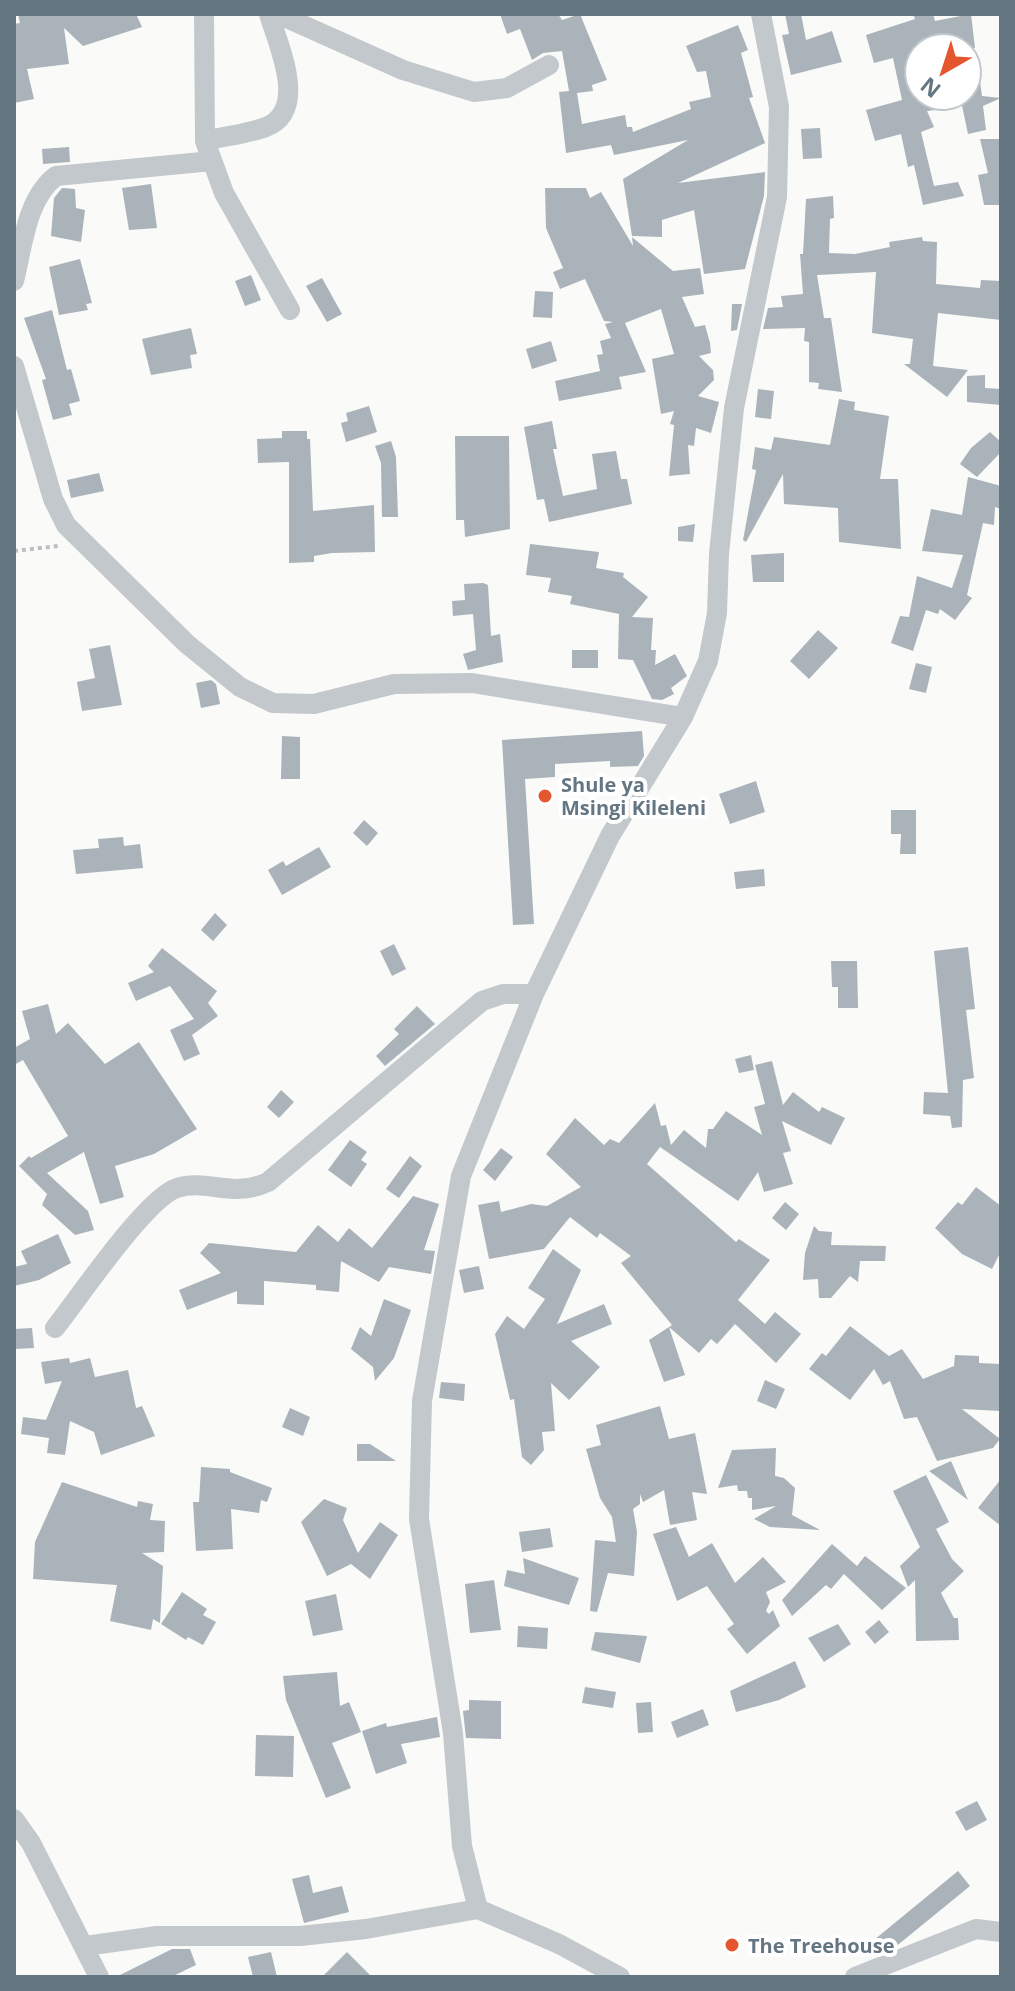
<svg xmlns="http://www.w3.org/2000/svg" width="1015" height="1991" viewBox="0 0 1015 1991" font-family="'Open Sans',sans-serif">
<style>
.building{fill:#aab3b9}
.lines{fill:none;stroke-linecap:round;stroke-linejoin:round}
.path{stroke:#bbbfc2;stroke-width:4;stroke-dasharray:4 4;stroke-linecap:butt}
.minor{stroke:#c3c8cc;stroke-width:20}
.poi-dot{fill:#e4572e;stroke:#fff;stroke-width:3}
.labels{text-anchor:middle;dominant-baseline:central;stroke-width:8;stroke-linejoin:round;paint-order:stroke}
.poi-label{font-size:20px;font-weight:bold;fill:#657683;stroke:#fff;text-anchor:start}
</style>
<rect width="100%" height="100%" fill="#fafaf8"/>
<path class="building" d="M 18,14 L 136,14 L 142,27 L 83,46 L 64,28 L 69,64 L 27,69 L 34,99 L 14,103 L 14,24 L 20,23 Z
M 500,14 L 558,14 L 562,20 L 580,14 L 607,80 L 592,85 L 593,91 L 577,93 L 582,124 L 625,115 L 627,127 L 632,127 L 633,132 L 691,109 L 689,102 L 711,97 L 706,71 L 697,72 L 686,46 L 738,25 L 748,50 L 741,53 L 753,97 L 749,98 L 765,143 L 678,183 L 765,172 L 764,196 L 745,269 L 704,274 L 694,210 L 662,220 L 662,237 L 632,236 L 623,179 L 688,140 L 614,155 L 611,145 L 566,153 L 559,92 L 569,91 L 562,51 L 543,53 L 532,60 L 520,29 L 507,34 Z
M 785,14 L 801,14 L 806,40 L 832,31 L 842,62 L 791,75 L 782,35 L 789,34 Z
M 913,14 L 933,14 L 935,21 L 971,14 L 975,48 L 950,48 L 949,42 L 919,48 L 919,96 L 959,96 L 960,107 L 927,111 L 934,127 L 921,132 L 934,186 L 958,182 L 964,196 L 923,205 L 914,165 L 908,167 L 901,134 L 875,141 L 866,110 L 902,100 L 893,58 L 874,63 L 866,35 L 915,19 Z
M 977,60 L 982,96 L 1001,98 L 983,106 L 986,130 L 968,134 L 960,96 L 967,96 L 967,61 Z
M 820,128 L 822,158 L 803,159 L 801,129 Z
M 980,139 L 1001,139 L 1001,205 L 984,205 L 978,175 L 988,173 Z
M 69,147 L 70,162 L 43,164 L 42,149 Z
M 151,184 L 157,228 L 129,230 L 122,188 Z
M 62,188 L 75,189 L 76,208 L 85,210 L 81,242 L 51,236 L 54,198 Z
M 545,188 L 586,188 L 590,198 L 601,192 L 633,246 L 632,237 L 673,271 L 700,268 L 704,294 L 682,297 L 695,327 L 705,325 L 710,343 L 711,353 L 699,356 L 713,370 L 714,380 L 698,396 L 719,402 L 711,433 L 696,428 L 694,446 L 688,445 L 690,474 L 669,476 L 674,425 L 670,424 L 674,411 L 661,414 L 652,359 L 674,354 L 661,309 L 625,323 L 646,372 L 619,377 L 622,389 L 559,401 L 555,381 L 600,371 L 597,355 L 603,354 L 600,341 L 611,338 L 605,324 L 613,322 L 604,321 L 585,279 L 560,289 L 553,272 L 563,268 L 546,228 Z
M 833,196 L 834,218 L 830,219 L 829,253 L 855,254 L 890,247 L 889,242 L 922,237 L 923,241 L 937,242 L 936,284 L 980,288 L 981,280 L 1001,281 L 1001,320 L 938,313 L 933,366 L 968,370 L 947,397 L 904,364 L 910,364 L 913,339 L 872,333 L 876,272 L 817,275 L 824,318 L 831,318 L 842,392 L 818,389 L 819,383 L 809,382 L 809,342 L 804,341 L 805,328 L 763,329 L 768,308 L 783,307 L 781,296 L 803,294 L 800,254 L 803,254 L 806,199 Z
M 80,259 L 92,303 L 86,304 L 88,310 L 59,315 L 49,267 Z
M 251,275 L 261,300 L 245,306 L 235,281 Z
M 322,278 L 342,314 L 327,322 L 306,286 Z
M 535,291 L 553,292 L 552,318 L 533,317 Z
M 732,304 L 742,304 L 737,330 L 731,331 Z
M 52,310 L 67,370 L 71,369 L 80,401 L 69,404 L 72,415 L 53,420 L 42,380 L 46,379 L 24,318 Z
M 191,328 L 197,354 L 190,355 L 192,368 L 151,375 L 142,339 Z
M 551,341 L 557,361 L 532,369 L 526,349 Z
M 985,375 L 985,388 L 1001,389 L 1001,405 L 967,402 L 967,376 Z
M 758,389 L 774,391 L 771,419 L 755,417 Z
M 839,399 L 855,402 L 854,410 L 889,416 L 880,479 L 898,479 L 901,549 L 839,542 L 838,508 L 784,504 L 783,474 L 746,542 L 743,540 L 756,470 L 752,469 L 755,447 L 771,450 L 774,437 L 830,445 Z
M 369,406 L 377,432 L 346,442 L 341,423 L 348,421 L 346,413 Z
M 552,421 L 557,449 L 553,449 L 563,496 L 597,489 L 592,454 L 616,451 L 621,479 L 627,479 L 632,504 L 549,522 L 544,499 L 537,500 L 524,427 Z
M 282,431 L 307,431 L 307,439 L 310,439 L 313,511 L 374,505 L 375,552 L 332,553 L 314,556 L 314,562 L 289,563 L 289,462 L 258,463 L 257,439 L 282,438 Z
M 990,432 L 1001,442 L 1001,452 L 977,477 L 960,464 L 971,448 Z
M 455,436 L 509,436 L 510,529 L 465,537 L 464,520 L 456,520 Z
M 391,441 L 396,457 L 398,517 L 382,517 L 381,463 L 375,446 Z
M 99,473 L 104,491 L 71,498 L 67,480 Z
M 968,477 L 1001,486 L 1001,509 L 995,507 L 994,525 L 983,523 L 967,595 L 972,598 L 955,620 L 940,609 L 938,614 L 926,610 L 913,651 L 891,643 L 900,616 L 909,617 L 917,576 L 952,588 L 963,555 L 922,551 L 931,509 L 962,515 Z
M 695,524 L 693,542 L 678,541 L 678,527 Z
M 530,544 L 599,552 L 596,568 L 624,573 L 623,577 L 648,597 L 632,617 L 653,618 L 651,650 L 656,650 L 655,665 L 675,654 L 687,676 L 671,688 L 674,694 L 662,700 L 652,699 L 633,660 L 618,659 L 619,614 L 570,604 L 572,596 L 548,592 L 551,578 L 526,575 Z
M 784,553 L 784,582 L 753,582 L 751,555 Z
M 483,583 L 488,585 L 491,636 L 500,634 L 503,662 L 468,670 L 463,654 L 476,650 L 473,614 L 453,616 L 452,601 L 465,600 L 464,584 Z
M 818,630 L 838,648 L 809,679 L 790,661 Z
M 110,645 L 122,705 L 82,711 L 77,682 L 95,678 L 89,649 Z
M 572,650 L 598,650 L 598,668 L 572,668 Z
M 916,663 L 932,667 L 926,693 L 909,689 Z
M 211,680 L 216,684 L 220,704 L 201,708 L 196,683 Z
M 642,731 L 644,756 L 638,766 L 610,767 L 610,761 L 555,764 L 555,777 L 525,779 L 534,924 L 513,925 L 502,740 Z
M 282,736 L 300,737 L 300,779 L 281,779 Z
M 756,781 L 765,812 L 730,824 L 719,794 Z
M 891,810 L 916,810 L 916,854 L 900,854 L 901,834 L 891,834 Z
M 364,820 L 378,833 L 367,846 L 353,833 Z
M 123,837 L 124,846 L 140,844 L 143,868 L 76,874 L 73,850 L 99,848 L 98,839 Z
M 319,847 L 331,867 L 282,895 L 268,870 L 283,861 L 286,866 Z
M 764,869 L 765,886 L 736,889 L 734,872 Z
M 215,913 L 227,925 L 213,941 L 201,930 Z
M 394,944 L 406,969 L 392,976 L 380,951 Z
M 968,947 L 975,1009 L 966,1010 L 974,1078 L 963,1080 L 962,1127 L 952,1128 L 950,1116 L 923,1114 L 924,1092 L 948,1093 L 934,951 Z
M 162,948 L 217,991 L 208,1003 L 218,1016 L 192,1035 L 200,1054 L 184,1061 L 170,1030 L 194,1019 L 170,986 L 136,1001 L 128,983 L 154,972 L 148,966 Z
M 831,961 L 857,961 L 858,1008 L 838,1008 L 838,987 L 832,987 Z
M 48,1004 L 56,1034 L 68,1023 L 105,1064 L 139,1042 L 197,1129 L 154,1154 L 115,1166 L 124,1197 L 100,1204 L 84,1152 L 47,1173 L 88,1211 L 94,1230 L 75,1235 L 42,1205 L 47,1194 L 19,1166 L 29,1156 L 31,1158 L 68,1136 L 23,1060 L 14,1065 L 14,1048 L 30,1039 L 22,1011 Z
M 417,1006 L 435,1024 L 385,1066 L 376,1056 L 399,1034 L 394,1029 Z
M 751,1055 L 754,1070 L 739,1073 L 735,1059 Z
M 772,1061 L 783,1105 L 793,1092 L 819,1112 L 822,1107 L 845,1118 L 831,1145 L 782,1121 L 791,1151 L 783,1153 L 793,1184 L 764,1192 L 758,1172 L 738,1201 L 660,1147 L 647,1164 L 736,1242 L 739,1239 L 770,1260 L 738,1300 L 765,1324 L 775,1312 L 801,1334 L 776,1363 L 735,1324 L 717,1344 L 711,1339 L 699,1353 L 669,1327 L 672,1325 L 621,1263 L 631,1256 L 600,1233 L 597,1238 L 570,1217 L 544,1249 L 489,1259 L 478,1205 L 499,1201 L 501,1212 L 531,1204 L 547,1206 L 581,1187 L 546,1154 L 575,1118 L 604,1145 L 610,1139 L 619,1143 L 655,1103 L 661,1126 L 666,1125 L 671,1145 L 684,1130 L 706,1148 L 708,1129 L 713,1129 L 726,1111 L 762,1135 L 754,1107 L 765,1104 L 755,1065 Z
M 281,1090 L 294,1102 L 279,1118 L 267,1107 Z
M 350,1140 L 367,1152 L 361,1160 L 367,1164 L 351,1187 L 328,1170 Z
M 501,1148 L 513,1157 L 495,1181 L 483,1170 Z
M 410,1156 L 422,1166 L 399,1198 L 386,1189 Z
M 976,1187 L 1001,1206 L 1001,1251 L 992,1269 L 962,1254 L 935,1228 L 958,1202 L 962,1205 Z
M 413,1196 L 439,1204 L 424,1250 L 435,1251 L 431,1274 L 389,1267 L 379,1282 L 341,1261 L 339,1292 L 316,1290 L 316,1285 L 264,1281 L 264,1305 L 237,1304 L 237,1291 L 187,1310 L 179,1290 L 221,1273 L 200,1253 L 209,1243 L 296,1252 L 318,1225 L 338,1242 L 349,1228 L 372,1248 Z
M 785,1202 L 799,1214 L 786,1230 L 772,1218 Z
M 814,1226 L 819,1231 L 832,1232 L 831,1245 L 886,1246 L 885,1261 L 860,1261 L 858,1282 L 850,1276 L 831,1298 L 819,1298 L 818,1279 L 803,1280 L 805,1253 Z
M 58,1234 L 71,1263 L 39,1280 L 14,1286 L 14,1267 L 27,1264 L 21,1251 Z
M 553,1249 L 581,1270 L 557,1324 L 604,1304 L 612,1324 L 571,1341 L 600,1367 L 569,1400 L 551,1383 L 555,1431 L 542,1432 L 544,1450 L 531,1465 L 522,1457 L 514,1399 L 510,1400 L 495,1334 L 507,1316 L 524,1329 L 545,1299 L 528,1288 Z
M 479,1266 L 484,1289 L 464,1293 L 459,1270 Z
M 384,1299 L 411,1310 L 394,1358 L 375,1381 L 373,1367 L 351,1349 L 360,1327 L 371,1336 Z
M 850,1326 L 889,1356 L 902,1349 L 923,1379 L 954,1366 L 955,1355 L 979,1356 L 979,1363 L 1001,1364 L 1001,1411 L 962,1409 L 1000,1439 L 993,1448 L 937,1461 L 917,1417 L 904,1419 L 890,1381 L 883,1385 L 874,1369 L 850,1400 L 809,1369 L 822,1353 L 826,1356 Z
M 669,1327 L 685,1375 L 664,1382 L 649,1340 Z
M 32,1328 L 34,1348 L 14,1349 L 14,1329 Z
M 69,1358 L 70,1363 L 90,1358 L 95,1377 L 128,1370 L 136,1408 L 142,1406 L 155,1436 L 101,1455 L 94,1432 L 70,1421 L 65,1455 L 47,1453 L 49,1438 L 21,1434 L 23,1417 L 46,1420 L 62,1381 L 45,1384 L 41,1362 Z
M 765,1380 L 785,1389 L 776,1409 L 757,1401 Z
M 441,1382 L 465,1384 L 464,1401 L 439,1398 Z
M 660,1406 L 669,1439 L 695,1433 L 707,1494 L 692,1492 L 697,1520 L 670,1525 L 664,1490 L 643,1502 L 640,1494 L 640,1504 L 633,1509 L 637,1532 L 634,1576 L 608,1573 L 597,1612 L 590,1611 L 595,1540 L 616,1542 L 612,1517 L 600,1498 L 586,1449 L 601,1445 L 596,1425 Z
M 290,1408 L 310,1417 L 303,1436 L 282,1427 Z
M 357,1444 L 370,1444 L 396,1461 L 357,1461 Z
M 776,1448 L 775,1476 L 784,1478 L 795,1488 L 792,1515 L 820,1530 L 770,1527 L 754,1519 L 776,1506 L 752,1510 L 752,1498 L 748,1498 L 747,1491 L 738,1491 L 737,1485 L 718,1488 L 732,1450 Z
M 951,1461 L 968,1500 L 929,1471 Z
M 201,1467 L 230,1469 L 230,1472 L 272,1488 L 267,1502 L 261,1500 L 259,1513 L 231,1509 L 233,1549 L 196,1551 L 193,1502 L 199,1502 Z
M 926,1475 L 949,1522 L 936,1529 L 952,1559 L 964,1571 L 941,1593 L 954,1618 L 958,1618 L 959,1640 L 916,1641 L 915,1580 L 908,1587 L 900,1566 L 920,1547 L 893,1491 Z
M 1001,1479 L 1001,1526 L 978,1508 Z
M 62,1482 L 137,1507 L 138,1501 L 153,1504 L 150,1520 L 165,1521 L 164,1552 L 142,1553 L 163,1566 L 160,1623 L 153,1619 L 151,1630 L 110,1621 L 117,1585 L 33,1579 L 35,1542 Z
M 324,1499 L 347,1508 L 343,1520 L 358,1553 L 380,1522 L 398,1535 L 370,1579 L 351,1564 L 327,1576 L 301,1522 Z
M 676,1527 L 689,1557 L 712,1543 L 735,1583 L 763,1557 L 786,1582 L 766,1592 L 770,1602 L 766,1611 L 769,1614 L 773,1610 L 780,1626 L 747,1654 L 727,1629 L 734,1624 L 707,1586 L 677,1601 L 653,1534 Z
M 550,1528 L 553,1547 L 522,1552 L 519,1532 Z
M 832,1544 L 857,1566 L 865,1556 L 906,1588 L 882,1610 L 844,1574 L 831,1589 L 826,1585 L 792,1616 L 782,1600 Z
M 523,1558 L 579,1578 L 569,1605 L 504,1586 L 507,1570 L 525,1574 Z
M 494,1580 L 501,1630 L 470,1633 L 465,1584 Z
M 182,1592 L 207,1609 L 203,1615 L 216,1622 L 203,1645 L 188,1637 L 186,1640 L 161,1624 Z
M 336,1594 L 343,1630 L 313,1636 L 305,1601 Z
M 879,1620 L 889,1632 L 875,1644 L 865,1632 Z
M 838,1624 L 851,1644 L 824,1662 L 808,1638 Z
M 518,1626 L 548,1628 L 547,1649 L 517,1647 Z
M 595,1632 L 647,1636 L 640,1663 L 591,1650 Z
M 795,1661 L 806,1687 L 779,1700 L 736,1712 L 730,1691 Z
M 337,1672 L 340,1706 L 349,1702 L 361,1732 L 332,1743 L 351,1788 L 326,1798 L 286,1700 L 283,1676 Z
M 585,1687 L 616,1692 L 613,1708 L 582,1703 Z
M 469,1700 L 501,1701 L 501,1739 L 466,1738 L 463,1711 L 469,1710 Z
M 651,1702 L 653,1732 L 638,1733 L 636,1703 Z
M 703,1709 L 709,1725 L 677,1738 L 671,1722 Z
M 437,1717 L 440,1737 L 401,1744 L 407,1763 L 376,1774 L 362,1731 L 386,1723 L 387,1727 Z
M 256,1735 L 294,1736 L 293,1777 L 255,1776 Z
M 977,1801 L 987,1820 L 966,1831 L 955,1812 Z
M 958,1871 L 970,1886 L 894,1948 L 883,1952 L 874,1940 Z
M 309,1875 L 313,1893 L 342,1886 L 349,1912 L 304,1923 L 292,1879 Z
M 172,1949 L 190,1949 L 196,1965 L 171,1977 L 116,1977 Z
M 271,1952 L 277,1977 L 253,1977 L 248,1957 Z
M 347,1952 L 372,1977 L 322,1977 Z"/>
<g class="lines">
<path class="path" d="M 14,551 L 58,546"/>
<path class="minor" d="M 204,14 L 205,141 L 224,193 L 290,310
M 278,14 L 403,70 L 474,92 L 507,88 L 549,65
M 205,141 C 225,136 247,134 266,127 C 309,110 278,45 269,14
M 14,281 C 23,246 26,199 56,176 L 212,161
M 14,366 L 53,499 L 66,525 L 187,644 L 240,687 L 273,703 L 314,704 L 394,684 L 472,683 L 683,717
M 55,1328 C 78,1299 146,1198 177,1188 C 207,1178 231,1199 268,1182 L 482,1001 L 503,994 L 534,994
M 14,1819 L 31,1843 L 99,1977
M 478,1909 L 462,1846 L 453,1733 L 419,1519 L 422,1401 L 461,1176 L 534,994 L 610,836 L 683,717 L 708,661 L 717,613 L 719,554 L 734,408 L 777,197 L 779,107 L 761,14
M 85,1946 L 157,1936 L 300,1936 L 366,1929 L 478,1909 L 559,1944 L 620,1977
M 855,1977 L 976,1929 L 1001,1932"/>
</g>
<g class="poi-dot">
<circle cx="545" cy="796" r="8"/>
<circle cx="732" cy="1945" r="8"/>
</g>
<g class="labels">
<g class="poi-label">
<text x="561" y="784">Shule ya<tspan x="561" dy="23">Msingi Kileleni</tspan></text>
<text x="748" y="1945">The Treehouse</text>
</g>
</g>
<rect width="1015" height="1991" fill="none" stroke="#657683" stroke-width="32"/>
<g transform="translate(943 72) rotate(219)"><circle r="38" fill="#ffffff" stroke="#c1c8cd" stroke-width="2"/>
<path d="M0-6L14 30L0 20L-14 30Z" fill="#e4572e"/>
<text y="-12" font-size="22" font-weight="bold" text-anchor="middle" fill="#657683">N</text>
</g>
</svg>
